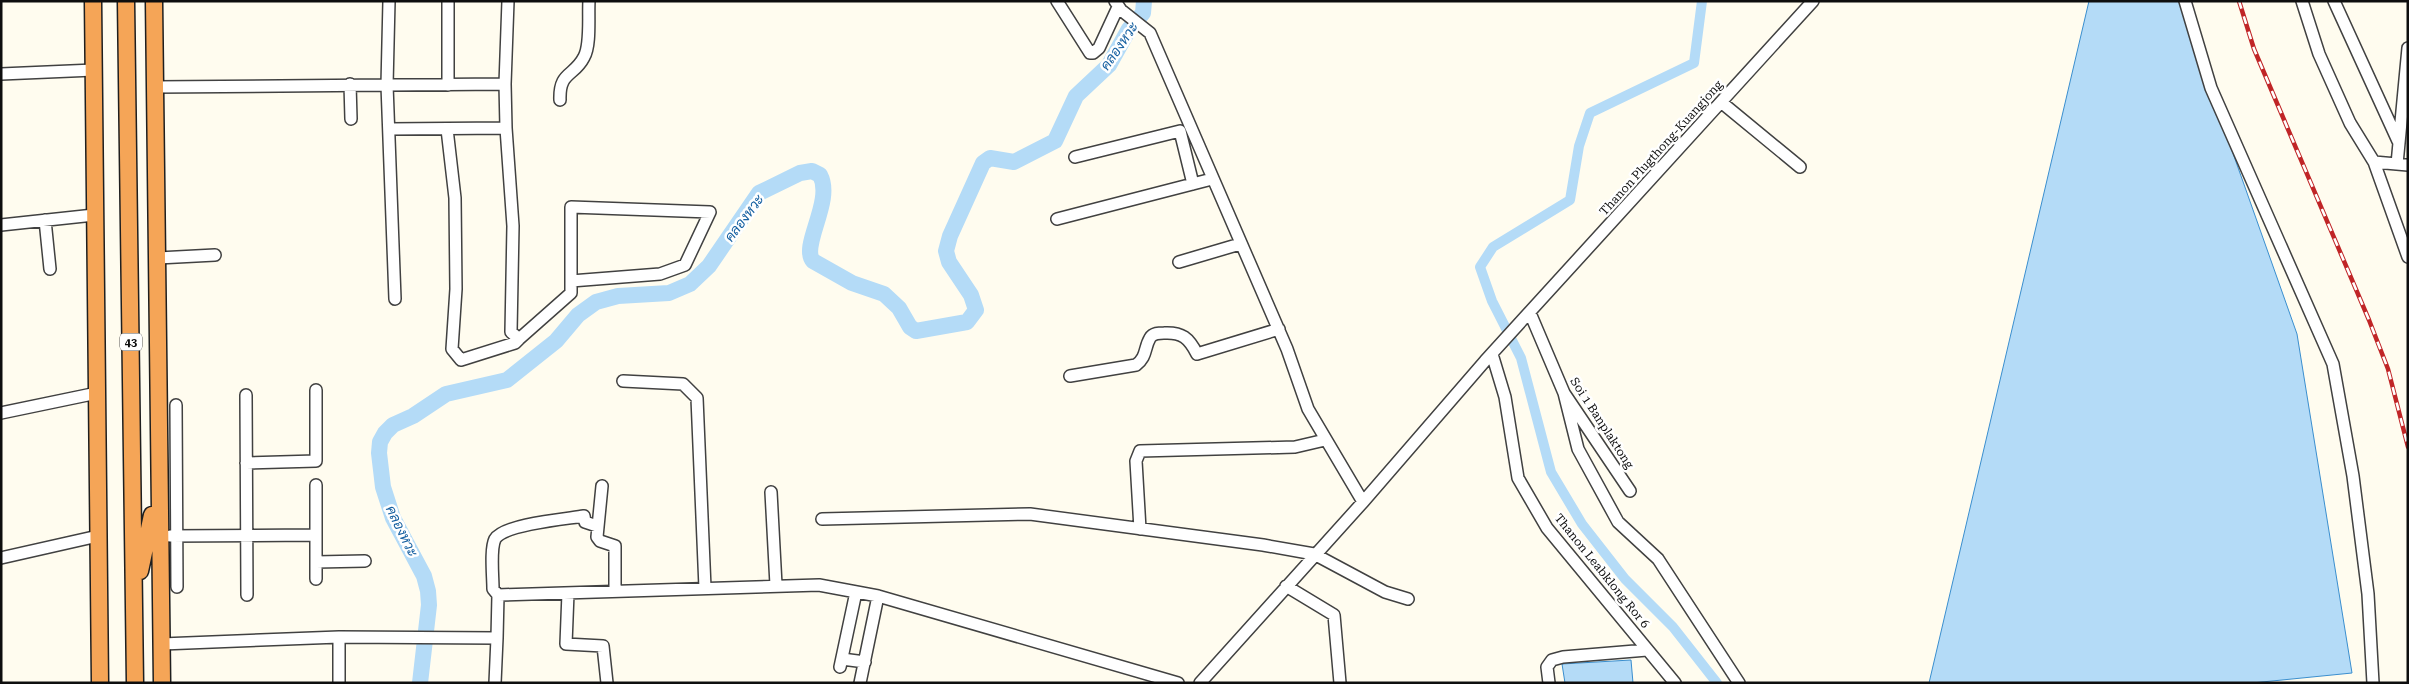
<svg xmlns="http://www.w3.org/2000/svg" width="2409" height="684" viewBox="0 0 2409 684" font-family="'Roboto Serif',Sarabun,serif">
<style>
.water{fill:#b4dbf7;stroke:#3a8ece}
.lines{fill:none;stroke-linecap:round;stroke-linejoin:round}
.canal{stroke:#b4dbf7;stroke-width:10}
.river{stroke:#b4dbf7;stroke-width:16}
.minor-casing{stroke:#414141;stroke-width:14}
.highway-casing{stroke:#1f1f1f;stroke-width:19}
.minor{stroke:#fff;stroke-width:11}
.highway{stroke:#f5a557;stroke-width:16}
.rail-casing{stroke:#c02527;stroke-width:4.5}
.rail{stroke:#fff;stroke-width:2.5;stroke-dasharray:8;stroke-linecap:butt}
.labels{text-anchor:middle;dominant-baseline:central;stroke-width:5;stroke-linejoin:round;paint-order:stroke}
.shield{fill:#fff;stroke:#565656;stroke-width:1}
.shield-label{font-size:11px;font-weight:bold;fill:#0e0e0e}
.street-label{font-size:12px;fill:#0e0e0e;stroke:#fff}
.water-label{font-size:14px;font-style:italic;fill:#1660a1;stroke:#fff}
</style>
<rect width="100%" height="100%" fill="#fffcef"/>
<path class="water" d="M 2089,1 L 2179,1 L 2297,334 L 2352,673 L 2252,683 L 1929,683 Z
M 1631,660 L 1633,683 L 1565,683 L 1562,664 Z"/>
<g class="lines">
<path class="canal" d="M 1702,1 L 1694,63 L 1590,113 L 1579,146 L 1570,200 L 1493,247 L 1480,267 L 1492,301 L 1521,358 L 1551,472 L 1582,524 L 1625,579 L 1673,627 L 1717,683"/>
<path class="river" d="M 420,683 L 429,605 L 428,591 L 424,576 L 393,518 L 383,487 L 379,453 L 380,442 L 385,433 L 393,425 L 413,416 L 446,394 L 507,380 L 556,341 L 578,315 L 596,302 L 618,296 L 669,293 L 690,284 L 709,266 L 759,193 L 800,173 L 812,171 L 820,175 C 834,201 800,246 813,261 L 852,283 L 884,294 L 899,308 L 910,327 L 916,331 L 967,322 L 976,310 L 971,295 L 949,262 L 946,251 L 950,236 L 983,163 L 990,158 L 1014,162 L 1055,141 L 1076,96 L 1109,65 L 1129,29 L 1143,13 L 1144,1"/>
<defs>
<path id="minor" d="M 1057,1 L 1090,53 L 1093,53 L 1099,48 L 1118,7
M 1115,1 L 1121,10 L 1150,33 L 1287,349 L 1308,409 L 1363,502
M 2185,1 L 2211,88 L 2333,364 L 2353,476 L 2368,594 L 2373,683
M 2302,1 L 2319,54 L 2350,123 L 2374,162 L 2408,257
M 2334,1 L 2398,141
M 1,74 L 94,70
M 350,84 L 351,119
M 448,85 L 448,1
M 156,87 L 387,85 L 389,1
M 560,100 C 559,71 574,77 584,57 C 591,45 588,16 589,1
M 1721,102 L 1800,167
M 506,128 L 513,226 L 511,332 L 519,339 L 571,293 L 571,207 L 710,212 L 685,265 L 660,274 L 571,281
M 390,129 L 506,128 L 505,84 L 508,1
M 447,129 L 455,198 L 456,289 L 452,349 L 461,360 L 515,343 L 519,339
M 1075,157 L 1180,131 L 1193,184
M 2374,162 L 2408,165
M 2397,164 L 2408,48
M 1057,219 L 1212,179
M 45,220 L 50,269
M 1,225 L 94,215
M 158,258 L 215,255
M 1179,262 L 1240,244
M 395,299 L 387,85 L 505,84
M 1530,313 L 1564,393 L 1630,491
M 1492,354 L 1505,397 L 1518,478 L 1547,528 L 1675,683
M 1070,376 L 1136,365 C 1147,357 1144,348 1150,338 C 1153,333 1159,333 1164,333 C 1182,332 1189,338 1197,354 L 1279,329
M 623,381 L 683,384 L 697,398 L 705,588
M 1564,393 L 1578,449 L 1618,522 L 1658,559 L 1739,683
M 246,395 L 247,595
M 176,405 L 177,587
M 1,413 L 97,393
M 246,463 L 316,461 L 316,390
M 316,485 L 316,579
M 602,486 L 597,537 L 600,541 L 615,546 L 615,591
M 771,492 L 776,585
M 822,519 L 1030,514 L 1263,545 L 1314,554 L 1385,592 L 1408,599
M 1140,529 L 1136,461 L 1140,451 L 1295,447 L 1325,440
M 170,536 L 316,535
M 1,558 L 98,536
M 316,562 L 365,561
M 1286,586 L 1334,615 L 1340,683
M 568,593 L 566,644 L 603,646 L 607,683
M 498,595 L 493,589 C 493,576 490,549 495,539 C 504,524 566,519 584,516 L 585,522 L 597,526
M 339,637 L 339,683
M 162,644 L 339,637 L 497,638 L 498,595 L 819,585 L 878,596 L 1178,683
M 842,659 L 865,662
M 840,667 L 856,592
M 495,683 L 497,638
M 860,683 L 878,596
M 1200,683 L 1363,502 L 1485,361 L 1813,1
M 1549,683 L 1547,667 L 1552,660 L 1563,657 L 1647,650"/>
<path id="highway" d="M 93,1 L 100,683
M 126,1 L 135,683
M 154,1 L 162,683
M 140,571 L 152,515"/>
</defs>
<use href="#minor" class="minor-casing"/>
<use href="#highway" class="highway-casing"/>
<use href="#minor" class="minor"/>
<use href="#highway" class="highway"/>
<defs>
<path id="rail" d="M 2239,1 L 2254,49 L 2369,320 L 2388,369 L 2408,447"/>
</defs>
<use href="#rail" class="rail-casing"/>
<use href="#rail" class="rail"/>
</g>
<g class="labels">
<rect class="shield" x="120" y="333.5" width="22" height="17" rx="4"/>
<g class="shield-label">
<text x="131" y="342">43</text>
</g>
<g class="street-label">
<text transform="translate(1661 148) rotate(-48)">Thanon Plugthong-Kuangjong</text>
<text transform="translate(1602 423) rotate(57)">Soi 1 Banplaktong</text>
<text transform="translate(1602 571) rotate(51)">Thanon Leabklong Ror 6</text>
</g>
<g class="water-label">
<text transform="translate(1119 46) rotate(-55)">คลองหวะ</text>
<text transform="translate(744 218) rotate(-53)">คลองหวะ</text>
<text transform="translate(402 531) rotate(64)">คลองหวะ</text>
</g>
</g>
<rect width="2409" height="684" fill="none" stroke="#0e0e0e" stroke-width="5"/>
</svg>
